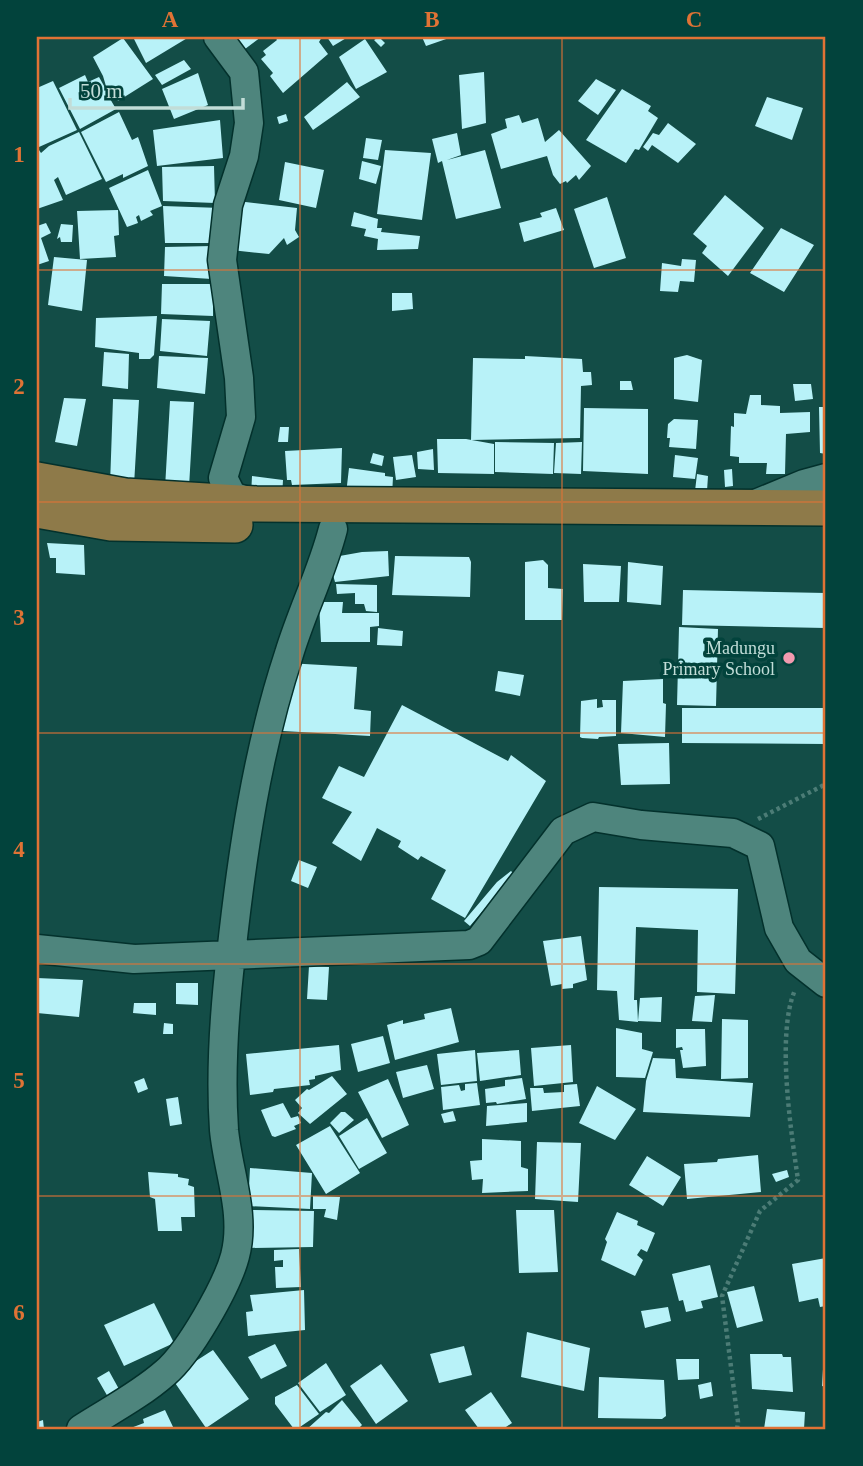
<svg xmlns="http://www.w3.org/2000/svg" width="863" height="1466" viewBox="0 0 863 1466" font-family="Georgia,serif">
<style>
.building{fill:#b8f2f8}
.lines{fill:none;stroke-linecap:round;stroke-linejoin:round}
.minor-casing{stroke:#03312c;stroke-width:31}
.major-casing{stroke:#03312c;stroke-width:38}
.path{stroke:#4c7c76;stroke-width:4.5;stroke-dasharray:3.5 3.5;stroke-linecap:butt}
.minor{stroke:#4e857d;stroke-width:28}
.major{stroke:#8e7a49;stroke-width:35}
.grid{fill:none;stroke:#e07335;stroke-width:2;stroke-opacity:0.55}
.poi-dot{fill:#f29aaf;stroke:#02433c;stroke-width:2.5}
.labels{text-anchor:middle;dominant-baseline:central;stroke-width:7;stroke-linejoin:round;paint-order:stroke}
.poi-label{font-size:18px;fill:#c2ddd8;stroke:#02433c;text-anchor:end}
.neatline{fill:none;stroke:#e07335;stroke-width:2.5}
.grid-label{font-size:23px;text-anchor:middle;font-weight:bold;fill:#e07335}
</style>
<rect width="100%" height="100%" fill="#134d47"/>
<path class="building" d="M 133,37 L 189,37 L 146,63 Z
M 235,37 L 261,37 L 245,49 Z
M 275,37 L 322,37 L 319,42 L 328,54 L 283,93 L 270,76 L 273,73 L 261,59 L 266,55 L 263,51 L 277,40 Z
M 327,37 L 348,37 L 333,46 Z
M 379,37 L 385,43 L 381,47 L 374,40 Z
M 422,37 L 452,37 L 426,46 Z
M 123,38 L 153,79 L 118,101 L 113,91 L 109,97 L 116,109 L 80,129 L 59,88 L 85,75 L 88,82 L 99,77 L 108,93 L 103,76 L 93,57 Z
M 365,39 L 387,72 L 356,89 L 339,57 Z
M 184,60 L 191,69 L 162,85 L 155,75 Z
M 484,72 L 486,123 L 462,129 L 459,75 Z
M 198,73 L 208,105 L 174,119 L 162,89 Z
M 596,79 L 616,90 L 598,115 L 578,101 Z
M 53,81 L 77,130 L 39,147 L 37,143 L 37,88 Z
M 347,82 L 360,97 L 313,130 L 304,117 Z
M 622,89 L 651,106 L 648,111 L 658,118 L 639,150 L 635,149 L 626,163 L 586,140 Z
M 767,97 L 803,108 L 792,140 L 755,126 Z
M 119,112 L 132,140 L 138,137 L 148,166 L 123,178 L 123,174 L 106,182 L 81,132 Z
M 286,114 L 288,121 L 279,124 L 277,117 Z
M 519,115 L 522,123 L 538,118 L 545,142 L 559,130 L 591,166 L 579,180 L 576,175 L 567,183 L 566,181 L 560,184 L 553,175 L 547,156 L 501,169 L 491,134 L 507,128 L 505,119 Z
M 220,120 L 223,158 L 157,166 L 153,130 Z
M 668,123 L 696,144 L 678,163 L 652,145 L 648,151 L 643,147 L 653,133 L 659,135 Z
M 79,132 L 102,179 L 66,195 L 58,177 L 54,180 L 63,200 L 37,209 L 37,151 L 39,150 L 41,153 L 49,146 Z
M 457,133 L 461,155 L 447,160 L 485,150 L 501,208 L 456,219 L 442,161 L 438,163 L 432,139 Z
M 366,138 L 382,140 L 378,160 L 363,158 Z
M 385,150 L 431,153 L 422,220 L 377,214 Z
M 362,161 L 381,166 L 376,184 L 359,179 Z
M 285,162 L 324,170 L 316,208 L 279,200 Z
M 214,166 L 215,203 L 163,201 L 162,167 Z
M 148,170 L 162,206 L 150,211 L 153,215 L 141,221 L 139,215 L 136,217 L 138,223 L 127,227 L 109,188 Z
M 725,195 L 764,228 L 728,276 L 702,253 L 707,246 L 693,234 Z
M 607,197 L 626,258 L 594,268 L 574,209 Z
M 237,201 L 297,208 L 295,230 L 299,237 L 287,245 L 284,238 L 269,254 L 231,250 Z
M 163,206 L 221,208 L 221,243 L 165,243 Z
M 556,208 L 564,230 L 524,242 L 519,223 L 542,217 L 540,213 Z
M 118,210 L 119,235 L 114,236 L 116,257 L 80,259 L 77,211 Z
M 354,212 L 378,219 L 377,228 L 382,228 L 381,232 L 420,236 L 418,249 L 377,250 L 378,239 L 364,236 L 366,229 L 351,226 Z
M 46,223 L 51,233 L 41,238 L 49,261 L 37,265 L 37,226 Z
M 61,224 L 73,225 L 72,242 L 61,242 L 60,237 L 57,239 Z
M 781,228 L 814,245 L 784,292 L 750,273 Z
M 213,246 L 212,279 L 164,276 L 165,247 Z
M 54,257 L 87,260 L 82,311 L 48,305 Z
M 682,259 L 696,260 L 694,282 L 680,281 L 678,292 L 660,291 L 662,263 L 681,266 Z
M 162,284 L 213,284 L 213,316 L 161,314 Z
M 392,293 L 412,293 L 413,309 L 392,311 Z
M 157,316 L 154,355 L 150,359 L 139,359 L 139,353 L 95,347 L 96,318 Z
M 162,319 L 210,321 L 207,356 L 160,351 Z
M 104,352 L 129,354 L 128,389 L 102,386 Z
M 687,355 L 702,360 L 698,402 L 674,399 L 674,358 Z
M 159,356 L 208,358 L 205,394 L 157,388 Z
M 525,356 L 582,359 L 583,372 L 591,372 L 592,385 L 581,386 L 580,438 L 471,440 L 473,358 L 525,359 Z
M 620,381 L 631,381 L 633,390 L 620,390 Z
M 793,384 L 811,384 L 813,399 L 795,401 Z
M 750,395 L 761,395 L 761,405 L 780,406 L 780,413 L 810,412 L 810,432 L 786,434 L 785,474 L 766,474 L 767,463 L 739,463 L 739,457 L 730,456 L 731,426 L 734,427 L 734,413 L 746,414 Z
M 64,398 L 86,399 L 77,446 L 55,442 Z
M 113,399 L 139,400 L 134,485 L 110,485 Z
M 170,401 L 194,402 L 189,487 L 165,488 Z
M 819,407 L 826,407 L 826,454 L 820,453 Z
M 584,408 L 648,409 L 648,474 L 583,471 Z
M 674,419 L 698,420 L 696,449 L 669,447 L 670,438 L 667,438 L 668,424 Z
M 280,427 L 289,427 L 288,442 L 278,442 Z
M 437,439 L 466,439 L 494,444 L 494,474 L 438,473 Z
M 495,442 L 554,443 L 553,474 L 495,472 Z
M 582,442 L 581,474 L 554,473 L 556,443 Z
M 342,448 L 341,483 L 292,485 L 291,480 L 287,480 L 285,451 Z
M 433,449 L 434,470 L 418,469 L 417,452 Z
M 373,453 L 384,456 L 382,466 L 370,463 Z
M 412,455 L 416,477 L 396,480 L 393,457 Z
M 675,455 L 698,458 L 695,479 L 673,477 Z
M 349,468 L 385,473 L 385,476 L 393,477 L 392,496 L 346,494 Z
M 732,469 L 733,486 L 725,487 L 724,470 Z
M 697,474 L 708,476 L 707,491 L 695,491 Z
M 252,476 L 283,480 L 282,498 L 251,496 Z
M 47,543 L 84,545 L 85,575 L 56,573 L 56,558 L 50,558 Z
M 388,551 L 389,576 L 335,582 L 330,564 L 334,557 L 362,552 Z
M 395,556 L 469,557 L 471,562 L 470,597 L 392,595 Z
M 543,560 L 548,565 L 548,588 L 563,589 L 562,620 L 525,620 L 525,562 Z
M 628,562 L 663,566 L 661,605 L 627,602 Z
M 583,564 L 621,566 L 619,602 L 584,602 Z
M 336,584 L 377,585 L 377,612 L 366,611 L 364,604 L 355,604 L 355,593 L 337,594 Z
M 683,590 L 826,593 L 826,628 L 682,625 Z
M 319,602 L 343,602 L 342,613 L 379,613 L 379,626 L 370,627 L 370,642 L 321,642 Z
M 679,627 L 718,629 L 716,706 L 677,705 Z
M 378,628 L 403,631 L 402,646 L 377,645 Z
M 287,663 L 357,667 L 354,709 L 371,711 L 370,736 L 283,731 Z
M 498,671 L 524,675 L 520,696 L 495,691 Z
M 663,679 L 663,703 L 666,704 L 665,737 L 621,733 L 623,681 Z
M 597,699 L 597,708 L 603,707 L 602,700 L 616,700 L 616,736 L 599,737 L 598,739 L 582,738 L 580,737 L 581,701 Z
M 402,705 L 508,761 L 511,755 L 546,781 L 465,918 L 431,899 L 446,870 L 421,856 L 418,860 L 398,847 L 401,841 L 377,828 L 361,861 L 332,843 L 352,812 L 322,798 L 339,766 L 364,777 Z
M 682,708 L 826,708 L 826,744 L 682,743 Z
M 669,743 L 670,784 L 621,785 L 618,744 Z
M 299,860 L 317,867 L 308,888 L 291,881 Z
M 511,871 L 514,874 L 470,926 L 464,921 L 497,882 Z
M 599,887 L 738,889 L 735,994 L 697,992 L 698,930 L 636,927 L 634,1000 L 637,1000 L 638,1022 L 619,1020 L 617,991 L 597,990 Z
M 581,936 L 587,980 L 573,984 L 573,988 L 562,989 L 562,984 L 551,986 L 543,941 Z
M 309,966 L 329,967 L 327,1000 L 307,999 Z
M 37,978 L 83,980 L 79,1017 L 37,1013 Z
M 176,983 L 198,983 L 198,1005 L 176,1004 Z
M 715,995 L 712,1022 L 692,1021 L 695,996 Z
M 662,997 L 661,1022 L 638,1021 L 640,998 Z
M 134,1003 L 156,1003 L 156,1015 L 133,1013 Z
M 451,1008 L 459,1042 L 395,1060 L 387,1025 L 403,1020 L 403,1024 L 425,1019 L 424,1014 Z
M 722,1019 L 748,1020 L 748,1078 L 721,1079 Z
M 164,1023 L 173,1024 L 173,1034 L 163,1034 Z
M 616,1028 L 642,1033 L 642,1049 L 653,1052 L 645,1078 L 616,1077 Z
M 676,1029 L 705,1029 L 706,1066 L 683,1068 L 680,1050 L 683,1050 L 682,1047 L 676,1048 Z
M 383,1036 L 390,1063 L 358,1072 L 351,1044 Z
M 339,1045 L 341,1070 L 315,1076 L 315,1079 L 309,1080 L 310,1085 L 274,1089 L 273,1092 L 250,1095 L 246,1054 Z
M 571,1045 L 573,1082 L 534,1086 L 531,1048 Z
M 475,1050 L 477,1081 L 441,1085 L 437,1054 Z
M 519,1050 L 521,1075 L 480,1081 L 477,1053 Z
M 653,1058 L 675,1059 L 676,1078 L 753,1083 L 750,1117 L 643,1112 L 646,1081 Z
M 427,1065 L 434,1089 L 403,1098 L 396,1072 Z
M 332,1076 L 347,1094 L 310,1124 L 298,1113 L 302,1108 L 295,1100 L 307,1089 L 309,1090 Z
M 144,1078 L 148,1089 L 138,1093 L 134,1082 Z
M 522,1078 L 526,1099 L 497,1104 L 496,1102 L 486,1103 L 485,1089 L 505,1086 L 505,1080 Z
M 388,1079 L 409,1125 L 382,1138 L 358,1092 Z
M 477,1083 L 480,1105 L 443,1110 L 441,1087 L 459,1085 L 461,1091 L 465,1090 L 465,1084 Z
M 577,1084 L 580,1106 L 532,1111 L 530,1088 L 543,1088 L 544,1093 L 564,1092 L 564,1085 Z
M 597,1086 L 636,1109 L 615,1140 L 579,1123 Z
M 178,1097 L 182,1124 L 170,1126 L 166,1099 Z
M 283,1103 L 291,1118 L 298,1116 L 301,1123 L 294,1126 L 296,1129 L 275,1137 L 272,1136 L 261,1110 Z
M 527,1103 L 527,1122 L 486,1126 L 487,1106 Z
M 453,1111 L 456,1121 L 444,1123 L 441,1114 Z
M 341,1112 L 345,1112 L 354,1120 L 339,1133 L 330,1123 Z
M 367,1118 L 387,1153 L 359,1169 L 339,1136 Z
M 330,1126 L 360,1173 L 326,1194 L 296,1145 Z
M 482,1139 L 521,1141 L 521,1167 L 528,1169 L 528,1191 L 482,1193 L 483,1179 L 472,1180 L 470,1161 L 482,1160 Z
M 537,1142 L 581,1143 L 578,1202 L 535,1199 Z
M 758,1155 L 761,1192 L 687,1199 L 684,1164 L 717,1162 L 718,1159 Z
M 647,1156 L 681,1177 L 663,1206 L 629,1185 Z
M 250,1168 L 312,1173 L 310,1209 L 248,1206 Z
M 787,1170 L 789,1177 L 776,1182 L 772,1174 Z
M 148,1172 L 178,1174 L 178,1177 L 189,1179 L 188,1185 L 194,1187 L 195,1217 L 181,1217 L 182,1231 L 158,1231 L 155,1199 L 150,1197 Z
M 313,1196 L 340,1197 L 337,1220 L 324,1217 L 326,1209 L 313,1209 Z
M 248,1210 L 314,1211 L 313,1247 L 247,1248 Z
M 516,1210 L 554,1210 L 558,1272 L 519,1273 Z
M 617,1212 L 638,1221 L 637,1225 L 655,1233 L 647,1252 L 641,1249 L 637,1255 L 643,1260 L 635,1276 L 601,1260 L 607,1242 L 605,1239 Z
M 299,1249 L 301,1287 L 276,1288 L 275,1267 L 283,1267 L 283,1260 L 274,1261 L 274,1250 Z
M 826,1258 L 826,1306 L 820,1307 L 818,1298 L 799,1302 L 792,1264 Z
M 710,1265 L 718,1297 L 701,1301 L 703,1308 L 686,1312 L 683,1300 L 679,1301 L 672,1274 Z
M 754,1286 L 763,1321 L 737,1328 L 727,1292 Z
M 304,1290 L 305,1330 L 248,1336 L 246,1312 L 253,1311 L 250,1295 Z
M 154,1303 L 174,1343 L 124,1366 L 104,1325 Z
M 668,1307 L 671,1321 L 645,1328 L 641,1311 Z
M 527,1332 L 590,1348 L 584,1391 L 521,1377 Z
M 275,1344 L 287,1366 L 261,1379 L 248,1357 Z
M 464,1346 L 472,1375 L 439,1383 L 430,1354 Z
M 213,1350 L 249,1399 L 206,1428 L 171,1377 Z
M 824,1352 L 826,1352 L 826,1387 L 822,1386 Z
M 750,1354 L 782,1354 L 783,1357 L 791,1357 L 793,1392 L 752,1389 Z
M 676,1359 L 699,1359 L 699,1379 L 678,1380 Z
M 326,1363 L 346,1395 L 320,1412 L 298,1383 Z
M 381,1364 L 408,1401 L 376,1424 L 350,1386 Z
M 109,1371 L 120,1391 L 108,1397 L 97,1378 Z
M 599,1377 L 664,1380 L 666,1416 L 662,1419 L 598,1418 Z
M 711,1382 L 713,1396 L 700,1399 L 698,1385 Z
M 297,1385 L 319,1414 L 297,1429 L 294,1429 L 275,1404 L 275,1397 Z
M 491,1392 L 512,1423 L 503,1429 L 479,1429 L 465,1410 Z
M 342,1400 L 362,1425 L 358,1429 L 307,1429 L 326,1412 L 329,1413 Z
M 767,1409 L 805,1412 L 804,1429 L 764,1429 Z
M 165,1410 L 174,1429 L 128,1429 L 144,1423 L 143,1419 Z
M 43,1420 L 44,1429 L 37,1429 L 37,1422 Z"/>
<g class="lines">
<defs>
<path id="minor" d="M 218,37 L 244,72 L 249,123 L 244,156 L 228,205 L 222,260 L 239,378 L 241,417 L 223,478 L 232,496 L 255,504
M 753,505 L 804,484 L 826,478
M 37,949 L 134,959 L 469,945 L 479,941 L 563,831 L 593,817 L 641,825 L 733,833 L 760,846 L 779,928 L 798,961 L 826,983
M 81,1429 C 109,1411 140,1395 165,1373 C 189,1353 227,1286 235,1256 C 246,1214 228,1172 224,1130 C 220,1072 224,1014 231,955 C 242,854 257,751 289,654 C 302,611 322,572 333,529"/>
<path id="major" d="M 37,480 L 125,496 L 256,504 L 826,508
M 37,510 L 111,523 L 235,525"/>
</defs>
<use href="#minor" class="minor-casing"/>
<use href="#major" class="major-casing"/>
<path class="path" d="M 758,819 L 826,784
M 737,1429 L 738,1422 L 722,1296 L 760,1211 L 798,1180 C 791,1131 776,1034 795,990"/>
<use href="#minor" class="minor"/>
<use href="#major" class="major"/>
</g>
<path class="grid" d="M 300,37 L 300,1429M 562,37 L 562,1429M 37,270 L 826,270M 37,502 L 826,502M 37,733 L 826,733M 37,964 L 826,964M 37,1196 L 826,1196"/>
<circle class="poi-dot" cx="789" cy="658" r="7"/>
<g class="labels">
<g class="poi-label">
<text x="775" y="648">Madungu<tspan x="775" dy="21">Primary School</tspan></text>
</g>
</g>
<rect width="863" height="1466" fill="none" stroke="#02433c" stroke-width="77"/>
<path d="M70 98v10h173v-10" fill="none" stroke="#c2ddd8" stroke-width="3.5"/>
<text x="80" y="98" font-size="21" fill="#c2ddd8" stroke="#02433c" stroke-width="5" paint-order="stroke">50 m</text>
<rect x="38" y="38" width="786" height="1390" class="neatline"/>
<g class="grid-label">
<text x="170" y="27">A</text>
<text x="432" y="27">B</text>
<text x="694" y="27">C</text>
<text x="19" y="162">1</text>
<text x="19" y="394">2</text>
<text x="19" y="625">3</text>
<text x="19" y="857">4</text>
<text x="19" y="1088">5</text>
<text x="19" y="1320">6</text>
</g>
</svg>
